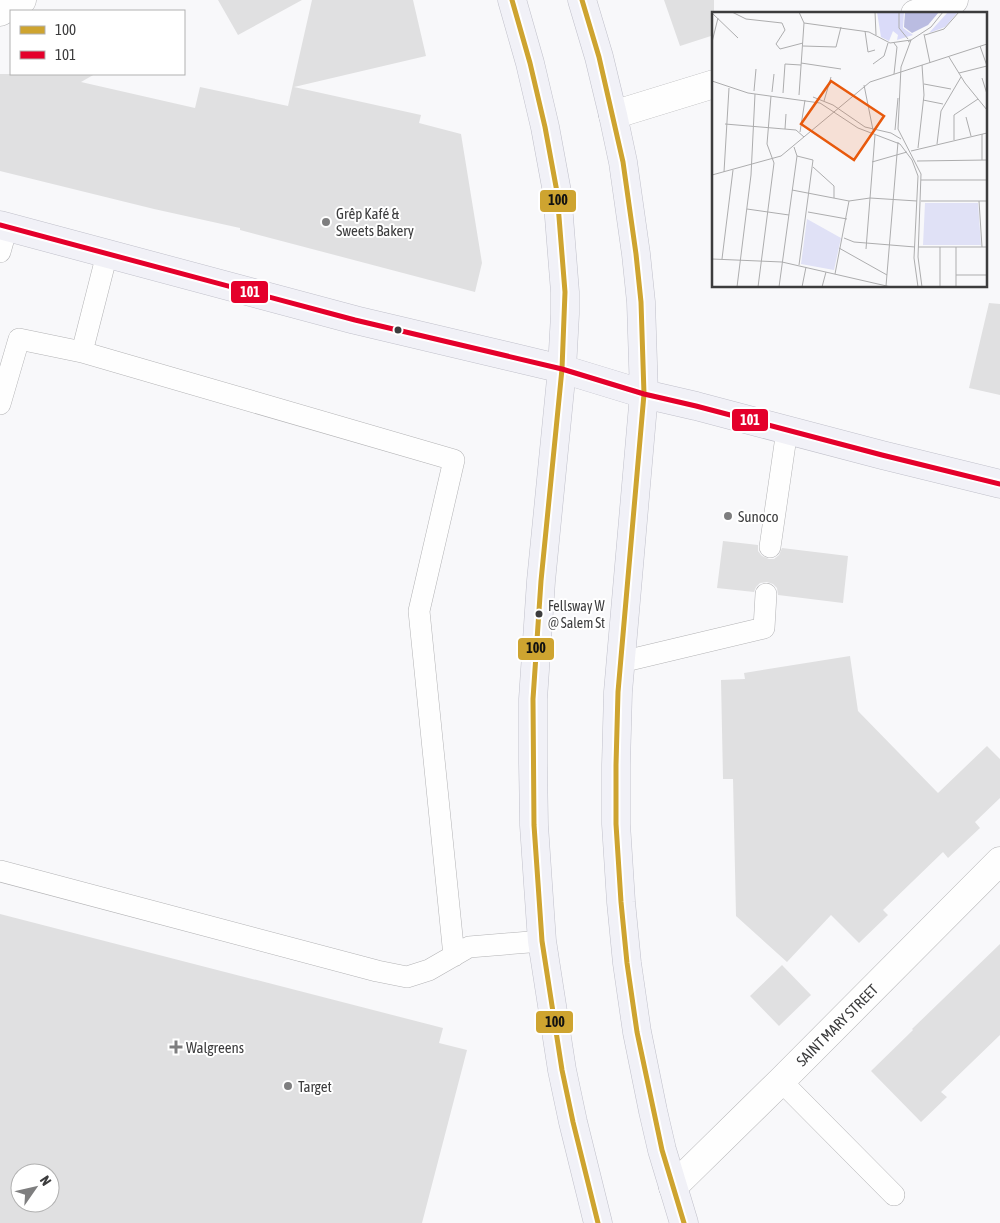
<svg xmlns="http://www.w3.org/2000/svg" width="1000" height="1223" viewBox="0 0 1000 1223" font-family="'Asap Condensed',sans-serif">
<style>
.building{fill:#e0e0e1;fill-rule:evenodd}
.lines{fill:none;stroke-linecap:round;stroke-linejoin:round}
.service-casing{stroke:#b3b3b5;stroke-width:22}
.minor-casing{stroke:#b3b3b5;stroke-width:29}
.primary-casing{stroke:#c0c0ca;stroke-width:29}
.service{stroke:#fefefe;stroke-width:21}
.minor{stroke:#fefefe;stroke-width:28}
.primary{stroke:#f1f1f7;stroke-width:28}
.bus-1-casing{stroke:#fff;stroke-width:9}
.bus-2-casing{stroke:#fff;stroke-width:9}
.bus-1{stroke:#cea430;stroke-width:5}
.bus-2{stroke:#e4002b;stroke-width:5}
.poi-dot{fill:#7e7e7f;stroke:#fff;stroke-width:2}
.bus-dot{fill:#3c3c3d;stroke:#fff;stroke-width:2}
.labels{text-anchor:middle;dominant-baseline:central;stroke-width:4;stroke-linejoin:round;paint-order:stroke}
.bus-label{font-size:14px;fill:#3c3c3d;stroke:#fff;text-anchor:start}
.poi-label{font-size:15px;fill:#3c3c3d;stroke:#fff;text-anchor:start}
.street-label{font-size:15px;fill:#3c3c3d;stroke:#fff}
.inset-road{fill:none;stroke:#adadae;stroke-width:1}
.view{fill:#e8590c;fill-opacity:0.15;stroke:#e8590c;stroke-width:2.5}
.inset-edge{fill:none;stroke:#3c3c3d;stroke-width:2.5}
.line-badge{stroke:#fff;stroke-width:2}
.badge-label{font-size:14px;text-anchor:middle;font-weight:bold;fill:#fff}
.pale-badge-label{font-size:14px;text-anchor:middle;font-weight:bold;fill:#111}
</style>
<rect width="100%" height="100%" fill="#f8f8fa"/>
<path class="building" d="M 218,0 L 302,0 L 238,35 Z
M 312,0 L 413,0 L 426,56 L 294,87 L 421,115 L 419,123 L 461,134 L 482,263 L 475,292 L 240,230 L 240,228 L 154,209 L 0,171 L 0,74 L 95,74 L 81,82 L 195,108 L 200,87 L 288,106 Z
M 664,0 L 714,0 L 714,35 L 680,46 Z
M 989,303 L 1000,304 L 1000,395 L 969,388 Z
M 723,541 L 758,545 L 758,551 L 762,556 L 769,559 L 774,559 L 779,555 L 782,548 L 848,556 L 843,603 L 778,595 L 777,588 L 773,584 L 767,582 L 760,583 L 756,587 L 754,592 L 717,588 Z
M 850,656 L 858,711 L 938,793 L 987,746 L 1000,759 L 1000,798 L 975,822 L 980,828 L 948,858 L 943,852 L 883,910 L 888,915 L 859,943 L 831,915 L 787,962 L 736,916 L 733,779 L 723,779 L 721,680 L 745,679 L 744,673 Z
M 0,914 L 443,1028 L 439,1043 L 467,1050 L 422,1223 L 0,1223 ZM 20,1173 L 50,1173 L 50,1203 L 20,1203 Z
M 1000,944 L 1000,1035 L 941,1092 L 947,1097 L 921,1122 L 871,1071 L 913,1030 L 912,1029 Z
M 782,965 L 811,995 L 779,1026 L 750,996 Z"/>
<g class="lines">
<defs>
<path id="service" d="M 0,252 L 7,227
M 82,352 L 454,460 L 419,611 L 454,956
M 0,404 L 19,339 L 82,352 L 107,254
M 770,547 L 787,430
M 621,662 L 764,628 L 766,594
M 0,871 L 377,971 L 407,977 L 429,970 L 469,947 L 542,941
M 781,1081 L 894,1195"/>
<path id="minor" d="M 0,12 L 22,0
M 915,14 L 954,0
M 613,115 L 714,84
M 673,1187 L 781,1081 L 1000,861"/>
<path id="primary" d="M 512,0 L 530,63 L 545,127 L 557,192 L 565,292 L 565,314 L 562,369 L 541,581 L 533,699 L 533,763 L 534,825 L 538,884 L 542,941 L 562,1070 L 573,1122 L 598,1223
M 582,0 L 599,57 L 613,115 L 623,162 L 636,254 L 641,302 L 644,394 L 618,692 L 616,765 L 616,824 L 621,902 L 627,963 L 637,1032 L 653,1111 L 662,1150 L 684,1223
M 0,225 L 355,320 L 562,369 L 644,394 L 696,406 L 882,455 L 1000,484"/>
</defs>
<use href="#service" class="service-casing"/>
<use href="#minor" class="minor-casing"/>
<use href="#primary" class="primary-casing"/>
<use href="#service" class="service"/>
<use href="#minor" class="minor"/>
<use href="#primary" class="primary"/>
<defs>
<path id="bus-1" d="M 512,0 L 530,63 L 545,127 L 557,192 L 565,292 L 562,369 L 541,581 L 533,699 L 534,825 L 542,941 L 562,1070 L 573,1122 L 598,1223
M 582,0 L 599,57 L 623,162 L 636,254 L 641,302 L 644,394 L 618,692 L 616,765 L 616,824 L 621,902 L 627,963 L 637,1032 L 662,1150 L 684,1223"/>
<path id="bus-2" d="M 0,225 L 355,320 L 562,369 L 644,394 L 696,406 L 882,455 L 1000,484"/>
</defs>
<use href="#bus-1" class="bus-1-casing"/>
<use href="#bus-2" class="bus-2-casing"/>
<use href="#bus-1" class="bus-1"/>
<use href="#bus-2" class="bus-2"/>
</g>
<g class="poi-dot">
<circle cx="326" cy="222" r="5"/>
<circle cx="728" cy="516" r="5"/>
<path d="M173.5 1039.5h5v5h5v5h-5v5h-5v-5h-5v-5h5z"/>
<circle cx="288" cy="1086" r="5"/>
</g>
<g class="bus-dot">
<circle cx="398" cy="330" r="4.5"/>
<circle cx="539" cy="614" r="4.5"/>
</g>
<g class="labels">
<g class="bus-label">
<text x="548" y="606">Fellsway W<tspan x="548" dy="17">@ Salem St</tspan></text>
</g>
<g class="poi-label">
<text x="336" y="213">Grêp Kafé &amp;<tspan x="336" dy="17">Sweets Bakery</tspan></text>
<text x="738" y="516">Sunoco</text>
<text x="186" y="1047">Walgreens</text>
<text x="298" y="1086">Target</text>
</g>
<g class="street-label">
<text transform="translate(837 1025) rotate(-45)">SAINT MARY STREET</text>
</g>
</g>
<g transform="translate(712 12)">
<rect width="275" height="275" fill="#f8f8fa"/>
<path d="M 213,191 L 266,191 L 269,233 L 211,233 ZM 95,207 L 129,226 L 122,258 L 89,252 Z" fill="#e0e1f6"/>
<path d="M 165,0 L 192,0 L 191,16 L 201,23 L 185,28 L 186,23 L 181,19 L 177,29 L 169,25 ZM 236,0 L 246,0 L 233,15 L 217,21 Z" fill="#dadbf9"/>
<path d="M 193,0 L 227,0 L 216,13 L 200,21 L 192,15 Z" fill="#babce1"/>
<path class="inset-road" d="M 20,0 L 34,7 L 70,11 L 73,18 L 64,32 L 68,37 L 91,31M 87,0 L 92,11 L 87,83M 163,0 L 164,23M 187,0 L 187,16 L 196,27M 0,1 L 26,26M 92,11 L 157,20 L 178,31 L 199,28M 153,19 L 156,40 L 163,38M 212,22 L 218,51M 213,23 L 232,17 L 247,0M 199,28 L 189,55 L 186,117 L 209,162 L 206,245 L 210,275M 0,30 L 6,6M 196,30 L 219,15 L 231,0M 182,31 L 185,35 L 182,62M 91,34 L 124,35 L 129,15M 268,34 L 275,54M 237,45 L 253,71 L 275,98M 89,51 L 129,57M 161,52 L 172,44 L 176,31M 247,61 L 275,54M 270,66 L 275,82M 0,69 L 36,81 L 108,91 L 146,116 L 188,132 L 200,148 L 206,164 L 202,246 L 206,275M 212,72 L 239,77M 152,73 L 161,118M 42,79 L 44,57M 60,80 L 62,62M 71,81 L 73,52 L 89,53M 101,85 L 121,93 L 153,115 L 179,121 L 189,127M 211,88 L 231,92M 112,89 L 119,65M 254,105 L 259,124M 13,112 L 84,118 L 92,125M 73,117 L 74,102M 183,118 L 186,86M 88,120 L 93,88M 270,122 L 270,148M 242,128 L 242,103 L 266,87M 225,132 L 229,99 L 249,65M 206,136 L 212,83 L 210,53M 199,139 L 275,121M 85,144 L 101,148 L 87,253M 205,149 L 275,148M 160,150 L 195,140M 101,155 L 122,174 L 122,186M 12,160 L 17,76M 0,163 L 69,144 L 158,70 L 275,32M 209,168 L 275,168M 80,178 L 137,189 L 158,186 L 205,189M 209,189 L 275,189M 267,189 L 270,235M 35,197 L 77,203M 96,200 L 135,207M 132,226 L 142,230 L 203,235M 206,235 L 275,235M 127,236 L 175,263M 154,237 L 163,123M 0,247 L 70,250 L 179,275M 10,247 L 21,158M 123,262 L 137,189M 244,263 L 275,263M 174,274 L 186,130M 25,275 L 39,163 L 43,82M 46,275 L 62,151 L 55,132 L 59,84M 67,275 L 85,144 L 82,135M 90,275 L 94,255M 110,275 L 114,260M 228,275 L 228,235M 244,275 L 244,235"/>
<path class="view" d="M 119,69 L 172,104 L 142,148 L 89,112 Z"/>
<rect width="275" height="275" class="inset-edge"/>
</g>
<g class="line-badge">
<rect x="539" y="189" width="38" height="24" rx="5" fill="#cea430"/>
<rect x="230" y="280" width="39" height="24" rx="5" fill="#e4002b"/>
<rect x="731" y="408" width="38" height="24" rx="5" fill="#e4002b"/>
<rect x="517" y="637" width="38" height="24" rx="5" fill="#cea430"/>
<rect x="535" y="1010" width="39" height="24" rx="5" fill="#cea430"/>
</g>
<g class="badge-label">
<text x="250" y="297">101</text>
<text x="750" y="425">101</text>
</g>
<g class="pale-badge-label">
<text x="558" y="205">100</text>
<text x="536" y="653">100</text>
<text x="555" y="1027">100</text>
</g>
<rect x="10" y="10" width="175" height="65" fill="#ffffff" stroke="#b1b1b1"/>
<rect x="20" y="26" width="25" height="8" fill="#cea430" stroke="#b1b1b1"/>
<text x="55" y="35" font-size="15" fill="#3c3c3d">100</text>
<rect x="20" y="51" width="25" height="8" fill="#e4002b" stroke="#b1b1b1"/>
<text x="55" y="60" font-size="15" fill="#3c3c3d">101</text>
<g transform="translate(35 1188) rotate(56)"><circle r="24" fill="#ffffff" stroke="#b1b1b1"/>
<path d="M0-4L9 19L0 12L-9 19Z" fill="#7e7e7f"/>
<text y="-8" font-size="14" font-weight="bold" text-anchor="middle" fill="#3c3c3d">N</text>
</g>
</svg>
